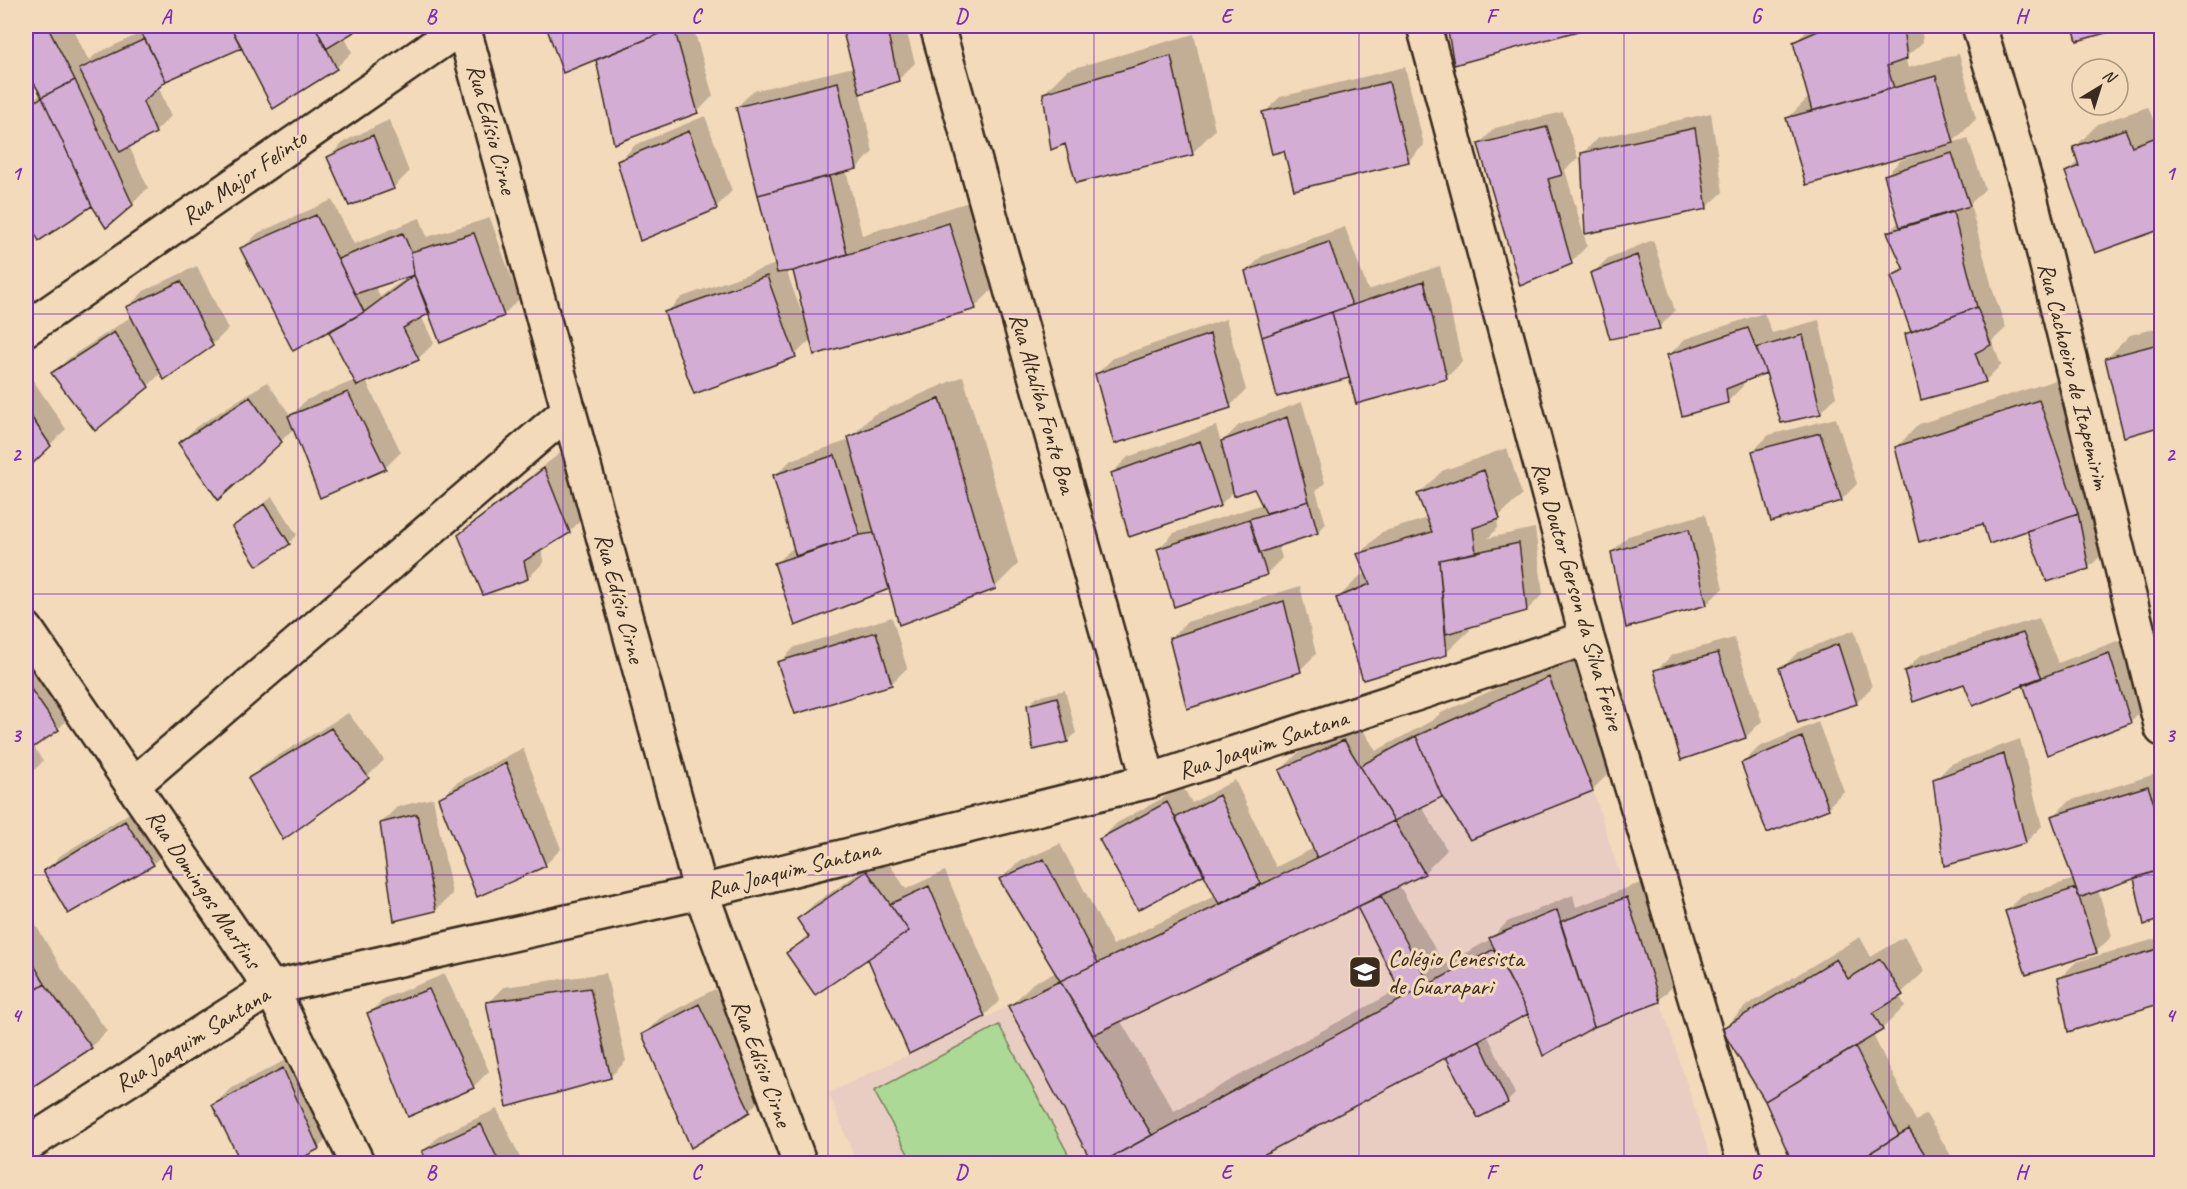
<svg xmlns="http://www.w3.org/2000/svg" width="2187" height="1189" viewBox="0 0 2187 1189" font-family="Caveat,sans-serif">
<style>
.built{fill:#e9ccc2}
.green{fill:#add996;stroke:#74825a;stroke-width:1.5}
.shadow{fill:#0003;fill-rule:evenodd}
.building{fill:#d4add5;stroke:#3b2a1e;stroke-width:1.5}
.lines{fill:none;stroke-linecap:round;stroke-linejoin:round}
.street-casing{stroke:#3b2a1e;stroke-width:38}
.secondary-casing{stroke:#3b2a1e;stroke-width:38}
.street{stroke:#f2daba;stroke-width:33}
.secondary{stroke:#f2daba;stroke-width:33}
.grid{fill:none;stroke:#7b2cbf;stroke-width:1.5;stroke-opacity:0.55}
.labels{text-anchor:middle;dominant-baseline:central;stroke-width:6;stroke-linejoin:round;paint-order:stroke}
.street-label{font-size:24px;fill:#3b2a1e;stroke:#f2daba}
.poi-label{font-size:24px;fill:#3b2a1e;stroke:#f2daba;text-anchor:start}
.neatline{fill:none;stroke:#7b2cbf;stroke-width:2}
.grid-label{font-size:20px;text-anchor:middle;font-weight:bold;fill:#7b2cbf}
</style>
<rect width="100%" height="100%" fill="#f2daba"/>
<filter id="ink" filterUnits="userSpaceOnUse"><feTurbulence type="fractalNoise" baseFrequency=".0167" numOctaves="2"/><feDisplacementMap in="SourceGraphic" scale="12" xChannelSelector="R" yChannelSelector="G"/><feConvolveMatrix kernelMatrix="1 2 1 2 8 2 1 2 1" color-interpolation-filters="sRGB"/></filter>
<g filter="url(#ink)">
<path class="built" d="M 1593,791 L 1712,1163 L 857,1163 L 829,1093 L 1442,797 L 1470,840 Z"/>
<path class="green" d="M 999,1025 L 1073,1163 L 913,1163 L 874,1091 Z"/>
<path class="shadow" d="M 26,26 L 71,26 L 89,61 L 96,54 L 143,32 L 140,26 L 362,26 L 344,36 L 352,52 L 336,68 L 243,46 L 165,80 L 158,86 L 171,116 L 155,132 L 129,146 L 148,188 L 132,204 L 92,204 L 39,238 L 26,214 L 26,104 L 42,93 L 32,76 L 26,79 Z
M 547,26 L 693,26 L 713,96 L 697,112 L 598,61 L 604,55 L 564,71 Z
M 848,26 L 905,26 L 915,63 L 899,79 L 860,93 L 873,152 L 857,168 L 846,170 L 862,235 L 972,201 L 998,284 L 975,307 L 811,339 L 795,355 L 666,313 L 682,297 L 776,264 L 737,107 L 753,91 L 854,67 L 844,29 ZM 794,269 L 806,319 L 804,319 L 786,270 Z
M 1449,26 L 1581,26 L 1577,30 L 1455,63 Z
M 1811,26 L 1921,26 L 1923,42 L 1905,58 L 1908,68 L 1959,54 L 1976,119 L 1952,143 L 1968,138 L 1985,189 L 1970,204 L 1993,291 L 2006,328 L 1992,341 L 2001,365 L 1985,381 L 1907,335 L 1912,330 L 1893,276 L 1904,265 L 1889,232 L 1900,221 L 1885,176 L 1901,160 L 1914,156 L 1914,153 L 1788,118 L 1810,96 L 1795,43 Z
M 2074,26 L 2125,26 L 2078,39 Z
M 1194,34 L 1215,130 L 1192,153 L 1066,143 L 1044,93 L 1067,70 Z
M 1405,67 L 1424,145 L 1408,161 L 1264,113 L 1280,97 Z
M 2148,107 L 2155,124 L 2162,122 L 2162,228 L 2067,172 L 2079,160 L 2075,147 L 2098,124 Z
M 1563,112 L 1578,158 L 1565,170 L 1587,246 L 1571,262 L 1479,144 L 1495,128 Z
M 1711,113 L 1723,192 L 1706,208 L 1582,154 L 1598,138 Z
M 705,116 L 732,191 L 716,207 L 619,162 L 635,145 Z
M 389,120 L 409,172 L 393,188 L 329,157 L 345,141 Z
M 332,200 L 354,244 L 420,218 L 427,237 L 490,218 L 519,299 L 503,315 L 431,311 L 421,316 L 434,343 L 418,359 L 366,381 L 401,452 L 385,468 L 294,428 L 281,441 L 180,443 L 196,427 L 267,382 L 291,416 L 306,400 L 356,380 L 330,330 L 242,249 L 258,233 ZM 410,275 L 380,297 L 375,286 Z
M 1345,227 L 1368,290 L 1440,266 L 1462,362 L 1446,378 L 1350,376 L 1278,395 L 1246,272 L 1262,256 Z
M 1653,240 L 1675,311 L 1659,327 L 1592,274 L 1608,258 Z
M 197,266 L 228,329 L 212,345 L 162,372 L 148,386 L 53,374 L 69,358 L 132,316 L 128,307 L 144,291 Z
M 1764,313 L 1772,333 L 1819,320 L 1836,397 L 1820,413 L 1767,370 L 1743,381 L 1743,386 L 1727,402 L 1669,355 L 1685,339 Z
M 1226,319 L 1246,390 L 1230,406 L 1096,375 L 1113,358 Z
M 2162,327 L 2162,424 L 2107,358 L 2130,335 Z
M 26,370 L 66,429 L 26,468 Z
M 963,376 L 1018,564 L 995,587 L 890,586 L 889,587 L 776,563 L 795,546 L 775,476 L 791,460 L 850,440 L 850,438 L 873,415 Z
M 2062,378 L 2105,552 L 2088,568 L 2048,580 L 2028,529 L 1984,523 L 1896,448 L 1919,424 Z
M 1302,402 L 1325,483 L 1316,491 L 1326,524 L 1318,532 L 1278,545 L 1282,558 L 1266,574 L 1158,549 L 1174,533 L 1263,504 L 1255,488 L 1234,491 L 1220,505 L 1112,473 L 1128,457 L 1216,426 L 1221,443 L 1239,425 Z
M 1836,418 L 1857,484 L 1841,500 L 1753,451 L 1769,435 Z
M 1507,448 L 1522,495 L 1497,518 L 1498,528 L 1488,538 L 1535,528 L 1543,594 L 1527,610 L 1469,626 L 1470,630 L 1446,653 L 1337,599 L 1360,576 L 1367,573 L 1359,555 L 1382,532 L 1428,518 L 1419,494 L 1442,471 Z
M 560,453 L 585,516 L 569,532 L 541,549 L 544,562 L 528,578 L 460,536 L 476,520 Z
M 272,497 L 297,535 L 289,543 L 234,527 Z
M 1705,514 L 1723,588 L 1707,604 L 1612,552 L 1628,536 Z
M 1300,586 L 1316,654 L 1300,670 L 1171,638 L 1187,622 Z
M 892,617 L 907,668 L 891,684 L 779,663 L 795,647 Z
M 2039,618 L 2058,663 L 2125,638 L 2146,706 L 2130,722 L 2024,682 L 1965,682 L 1905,671 L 1921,655 Z
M 1854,630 L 1872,687 L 1856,703 L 1781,669 L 1797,653 Z
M 1734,638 L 1762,721 L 1746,737 L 1656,671 L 1672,655 Z
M 1572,655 L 1615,767 L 1592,790 L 1443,795 L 1421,805 L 1447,850 L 1424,873 L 1399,885 L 1444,965 L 1491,939 L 1507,922 L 1573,895 L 1576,907 L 1643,882 L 1675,984 L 1659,1000 L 1529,1012 L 1487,1034 L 1515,1094 L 1507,1102 L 1447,1056 L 1243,1164 L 1095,1164 L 1010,1006 L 1033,983 L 1057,972 L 1001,879 L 1017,863 L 1060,844 L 1113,945 L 1217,895 L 1206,872 L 1101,839 L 1117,823 L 1183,787 L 1192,803 L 1235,780 L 1276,867 L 1314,848 L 1281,770 L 1297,754 L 1360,725 L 1376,751 L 1433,720 L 1441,713 ZM 1364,903 L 1359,907 L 1401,988 L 1174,1111 L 1120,1020 Z
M 40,664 L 74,713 L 58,729 L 33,745 L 43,761 L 26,779 L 26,674 Z
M 1065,690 L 1076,733 L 1068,741 L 1035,748 L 1029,705 L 1037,697 Z
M 348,713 L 384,760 L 368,776 L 283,838 L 250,779 L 266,763 Z
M 1818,722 L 1844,791 L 1828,807 L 1743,763 L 1759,747 Z
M 2020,739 L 2042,826 L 2026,842 L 1935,780 L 1951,764 Z
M 523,748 L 561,849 L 545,865 L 440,799 L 456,783 Z
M 2162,772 L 2162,917 L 2135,877 L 2098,890 L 2112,936 L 2096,952 L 2007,911 L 2023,895 L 2075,879 L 2053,817 L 2069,801 Z
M 433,798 L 452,894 L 436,910 L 381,823 L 397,807 Z
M 141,806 L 169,848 L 153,864 L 45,871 L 61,855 Z
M 884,856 L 906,889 L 945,871 L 1000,1000 L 984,1016 L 910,1052 L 869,956 L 788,953 L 809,934 L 799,919 L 815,903 Z
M 26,909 L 61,967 L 107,1031 L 91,1047 L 26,1089 Z
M 1860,937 L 1871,957 L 1904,937 L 1925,971 L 1899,995 L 1905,1006 L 1882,1029 L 1873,1035 L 1916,1121 L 1926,1114 L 1956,1164 L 1795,1164 L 1766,1100 L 1723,1029 L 1746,1006 Z
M 2162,937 L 2162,1002 L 2060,978 L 2076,962 Z
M 606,973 L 626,1061 L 610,1077 L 488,1003 L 504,987 Z
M 445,974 L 489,1071 L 473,1087 L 369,1014 L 385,998 Z
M 715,989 L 765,1095 L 749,1111 L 644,1034 L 660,1018 Z
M 299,1053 L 335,1131 L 319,1147 L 288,1164 L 214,1105 L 230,1089 Z
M 497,1109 L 523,1164 L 430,1164 L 424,1151 L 440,1135 Z"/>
<path class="building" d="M 26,26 L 29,26 L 32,31 L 47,26 L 75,80 L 42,97 L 31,78 L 26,80 Z
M 138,26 L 230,26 L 242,48 L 166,81 Z
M 230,26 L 315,26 L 337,69 L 273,109 Z
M 315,26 L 364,26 L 326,49 Z
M 546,26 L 679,26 L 563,73 Z
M 852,26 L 886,26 L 899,81 L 860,94 L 842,29 Z
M 1447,26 L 1577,26 L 1578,31 L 1454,65 Z
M 1829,26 L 1884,26 L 1886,30 L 1903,27 L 1907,59 L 1887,66 L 1894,88 L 1812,111 L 1793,42 Z
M 2073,26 L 2130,26 L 2077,41 Z
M 674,28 L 698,113 L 614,144 L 596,60 Z
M 145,39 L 166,81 L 143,102 L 156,133 L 120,152 L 79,69 Z
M 1171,56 L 1193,155 L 1076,183 L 1065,144 L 1051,150 L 1043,93 Z
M 1936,76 L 1954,143 L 1806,185 L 1786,118 Z
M 75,80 L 133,205 L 106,228 L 92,206 L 42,97 Z
M 838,82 L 857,169 L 758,195 L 736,107 Z
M 1389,82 L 1409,162 L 1294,190 L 1284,151 L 1272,154 L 1262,112 Z
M 42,97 L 92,206 L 39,241 L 26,217 L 26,108 Z
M 1547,127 L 1562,175 L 1548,179 L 1572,264 L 1520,286 L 1478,144 Z
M 1695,128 L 1707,209 L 1585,234 L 1581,153 Z
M 2125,129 L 2132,146 L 2162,135 L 2162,229 L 2095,253 L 2065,172 L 2079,166 L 2073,147 Z
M 689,131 L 717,209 L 640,241 L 617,161 Z
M 373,135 L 394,189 L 349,206 L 327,157 Z
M 1952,153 L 1970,206 L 1900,227 L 1884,175 Z
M 829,176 L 847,254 L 793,271 L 777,273 L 758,195 Z
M 1953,212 L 1977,307 L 1911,332 L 1891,276 L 1904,270 L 1887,232 Z
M 316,215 L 364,312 L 293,351 L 240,248 Z
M 949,223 L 976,309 L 814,355 L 793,271 Z
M 403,233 L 411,252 L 414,275 L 355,294 L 338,259 Z
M 474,233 L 504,316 L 440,343 L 414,275 L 411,252 Z
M 1329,242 L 1352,305 L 1262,337 L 1245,271 Z
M 1637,255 L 1660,329 L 1610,339 L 1590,273 Z
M 414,275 L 430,313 L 403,328 L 419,360 L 357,386 L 329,332 L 364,312 Z
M 767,276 L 796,357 L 694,394 L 664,312 Z
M 181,281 L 213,346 L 164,380 L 126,307 Z
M 1424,281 L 1447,379 L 1356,404 L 1332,312 Z
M 1977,307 L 1991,345 L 1975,353 L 1986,382 L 1921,400 L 1905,334 Z
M 1332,312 L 1349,378 L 1277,397 L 1262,337 Z
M 1748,328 L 1766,373 L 1726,389 L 1728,403 L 1682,416 L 1667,355 Z
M 114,332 L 149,387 L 95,431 L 51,373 Z
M 1210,334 L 1231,408 L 1114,444 L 1095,374 Z
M 1803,335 L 1821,414 L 1781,423 L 1766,373 L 1756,348 Z
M 2162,343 L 2162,426 L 2124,437 L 2105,358 Z
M 348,392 L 386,469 L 320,498 L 288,416 Z
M 250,397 L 282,442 L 218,500 L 178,443 Z
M 940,398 L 996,589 L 899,625 L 848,437 Z
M 2039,400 L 2078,513 L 1989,544 L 1983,524 L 1919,542 L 1895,447 Z
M 26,409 L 51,446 L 26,470 Z
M 1287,417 L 1309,501 L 1266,513 L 1254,489 L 1234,496 L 1221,441 Z
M 1820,433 L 1842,501 L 1771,522 L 1752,451 Z
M 1200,441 L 1221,506 L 1129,537 L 1111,473 Z
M 835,455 L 860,535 L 796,557 L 773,475 Z
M 544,468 L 570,533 L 524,561 L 528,579 L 483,595 L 458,535 Z
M 1484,470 L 1500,519 L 1473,528 L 1476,553 L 1439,560 L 1447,655 L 1363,680 L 1336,598 L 1370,584 L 1357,554 L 1432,532 L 1417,494 Z
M 1309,501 L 1318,533 L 1259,553 L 1249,519 Z
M 264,504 L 290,544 L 257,566 L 232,527 Z
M 2078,513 L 2089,569 L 2047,582 L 2027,531 Z
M 1249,519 L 1267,575 L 1174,607 L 1157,549 Z
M 1689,529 L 1707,605 L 1626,628 L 1611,552 Z
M 874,533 L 889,589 L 795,626 L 774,563 L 860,535 Z
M 1519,543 L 1527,611 L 1446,634 L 1439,560 Z
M 1284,601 L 1301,672 L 1187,709 L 1169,638 Z
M 876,632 L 892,685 L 795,714 L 777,662 Z
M 2023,633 L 2042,678 L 1973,706 L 1964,684 L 1913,702 L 1904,671 Z
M 1838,644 L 1857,704 L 1798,723 L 1779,668 Z
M 1718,653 L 1746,738 L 1681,760 L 1654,670 Z
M 2109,653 L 2131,723 L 2047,755 L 2023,684 Z
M 1549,677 L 1593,791 L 1470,840 L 1442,797 L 1416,736 Z
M 26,682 L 59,730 L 26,752 Z
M 1057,697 L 1068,742 L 1033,750 L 1027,705 Z
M 331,728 L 369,778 L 283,840 L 248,778 Z
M 1416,736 L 1442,797 L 1394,821 L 1360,766 Z
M 1802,737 L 1829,809 L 1767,833 L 1741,763 Z
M 1344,740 L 1394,821 L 1317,858 L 1279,770 Z
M 2004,754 L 2026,843 L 1944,866 L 1933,779 Z
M 506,763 L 546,866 L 477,897 L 438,798 Z
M 2148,786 L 2162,827 L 2162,869 L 2079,898 L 2051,816 Z
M 1219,795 L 1261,884 L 1219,904 L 1175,818 Z
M 1167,802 L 1205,874 L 1138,910 L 1099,839 Z
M 417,814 L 436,911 L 394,921 L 380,823 Z
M 125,821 L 154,865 L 68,914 L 43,871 Z
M 1394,821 L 1425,874 L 1093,1035 L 1060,981 Z
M 1044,859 L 1098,963 L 1060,981 L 999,879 Z
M 2162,869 L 2162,919 L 2144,925 L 2134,878 Z
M 867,871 L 909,931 L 815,995 L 786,953 L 809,937 L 797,919 Z
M 929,886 L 985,1017 L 909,1054 L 868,959 L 909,931 L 890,904 Z
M 2076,888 L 2097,953 L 2026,975 L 2005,911 Z
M 1381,896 L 1430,985 L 1404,998 L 1357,907 Z
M 1627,897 L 1660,1002 L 1594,1027 L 1560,922 Z
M 1557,910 L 1594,1027 L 1543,1056 L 1528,1014 L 1489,938 Z
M 2161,948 L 2162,1003 L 2068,1032 L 2058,978 Z
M 1494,949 L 1528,1014 L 1246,1164 L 1099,1164 Z
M 26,951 L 45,984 L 26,996 Z
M 1836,959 L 1848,979 L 1880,959 L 1903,995 L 1873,1013 L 1883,1030 L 1765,1101 L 1721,1029 Z
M 1060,981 L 1152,1135 L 1099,1164 L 1093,1164 L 1008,1006 Z
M 45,984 L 92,1048 L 26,1091 L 26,996 Z
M 590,988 L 611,1078 L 507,1107 L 486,1002 Z
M 429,989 L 474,1088 L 408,1117 L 367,1013 Z
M 699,1004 L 750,1112 L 691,1148 L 642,1034 Z
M 1479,1040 L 1508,1103 L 1478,1118 L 1446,1057 Z
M 1855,1047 L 1899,1135 L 1852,1164 L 1793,1164 L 1765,1101 Z
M 283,1068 L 319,1149 L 291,1164 L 242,1164 L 212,1105 Z
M 481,1124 L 500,1164 L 428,1164 L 422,1151 Z
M 1909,1129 L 1931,1164 L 1852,1164 L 1899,1135 Z"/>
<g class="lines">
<defs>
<path id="street" d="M 463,26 L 701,892 L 800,1164
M 937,26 L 1149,781
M 1979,26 L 2029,193 L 2162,729
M 26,329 L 463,26
M 133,785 L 569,410
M 26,1145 L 271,988 L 358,1164"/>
<path id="secondary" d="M 1424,26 L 1587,638 L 1745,1164
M 26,629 L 271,988 L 701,892 L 1149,781 L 1587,638"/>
</defs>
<use href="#street" class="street-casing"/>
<use href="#secondary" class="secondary-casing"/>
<use href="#street" class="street"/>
<use href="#secondary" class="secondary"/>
</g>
</g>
<path class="grid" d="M 298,26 L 298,1164M 563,26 L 563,1164M 828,26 L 828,1164M 1094,26 L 1094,1164M 1359,26 L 1359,1164M 1624,26 L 1624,1164M 1889,26 L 1889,1164M 26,314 L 2162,314M 26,594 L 2162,594M 26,875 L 2162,875"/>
<defs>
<symbol id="school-square" viewBox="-11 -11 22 22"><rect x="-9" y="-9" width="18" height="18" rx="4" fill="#3b2a1e" stroke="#f2daba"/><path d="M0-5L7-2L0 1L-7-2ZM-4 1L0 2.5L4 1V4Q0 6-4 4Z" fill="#fff"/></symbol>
</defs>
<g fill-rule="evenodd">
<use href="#school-square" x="1346" y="953" width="38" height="38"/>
</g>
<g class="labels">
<g class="street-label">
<text transform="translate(492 129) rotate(75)">Rua Edísio Cirne</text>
<text transform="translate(244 177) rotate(-35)">Rua Major Felinto</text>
<text transform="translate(2074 376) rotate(76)">Rua Cachoeiro de Itapemirim</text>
<text transform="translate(1043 403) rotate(74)">Rua Altaliba Fonte Boa</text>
<text transform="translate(1578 596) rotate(74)">Rua Doutor Gerson da Silva Freire</text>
<text transform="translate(620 598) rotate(75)">Rua Edísio Cirne</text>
<text transform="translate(1263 744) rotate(-18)">Rua Joaquim Santana</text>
<text transform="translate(793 869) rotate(-14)">Rua Joaquim Santana</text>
<text transform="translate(204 889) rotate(56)">Rua Domingos Martins</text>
<text transform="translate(192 1039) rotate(-32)">Rua Joaquim Santana</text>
<text transform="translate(762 1063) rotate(70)">Rua Edísio Cirne</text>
</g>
<g class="poi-label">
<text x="1388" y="958">Colégio Cenesista<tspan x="1388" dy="28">de Guarapari</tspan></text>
</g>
</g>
<rect width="2187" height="1189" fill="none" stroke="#f2daba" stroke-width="66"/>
<g transform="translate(2100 87) rotate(38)"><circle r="28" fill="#f2daba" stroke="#a9947c" stroke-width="1.5"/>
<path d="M0-4.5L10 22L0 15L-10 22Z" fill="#3b2a1e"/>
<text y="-9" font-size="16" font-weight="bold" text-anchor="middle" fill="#3b2a1e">N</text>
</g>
<rect x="33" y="33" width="2121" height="1123" class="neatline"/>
<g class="grid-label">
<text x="166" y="23">A</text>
<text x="431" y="23">B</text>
<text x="696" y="23">C</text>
<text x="961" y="23">D</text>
<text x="1226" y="23">E</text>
<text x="1491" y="23">F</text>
<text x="1756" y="23">G</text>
<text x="2021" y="23">H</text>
<text x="16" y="180">1</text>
<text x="2170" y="180">1</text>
<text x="16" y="461">2</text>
<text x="2170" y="461">2</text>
<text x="16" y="742">3</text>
<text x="2170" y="742">3</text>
<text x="16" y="1022">4</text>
<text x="2170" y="1022">4</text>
<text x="166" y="1179">A</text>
<text x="431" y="1179">B</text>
<text x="696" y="1179">C</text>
<text x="961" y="1179">D</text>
<text x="1226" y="1179">E</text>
<text x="1491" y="1179">F</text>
<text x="1756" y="1179">G</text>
<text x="2021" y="1179">H</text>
</g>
</svg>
